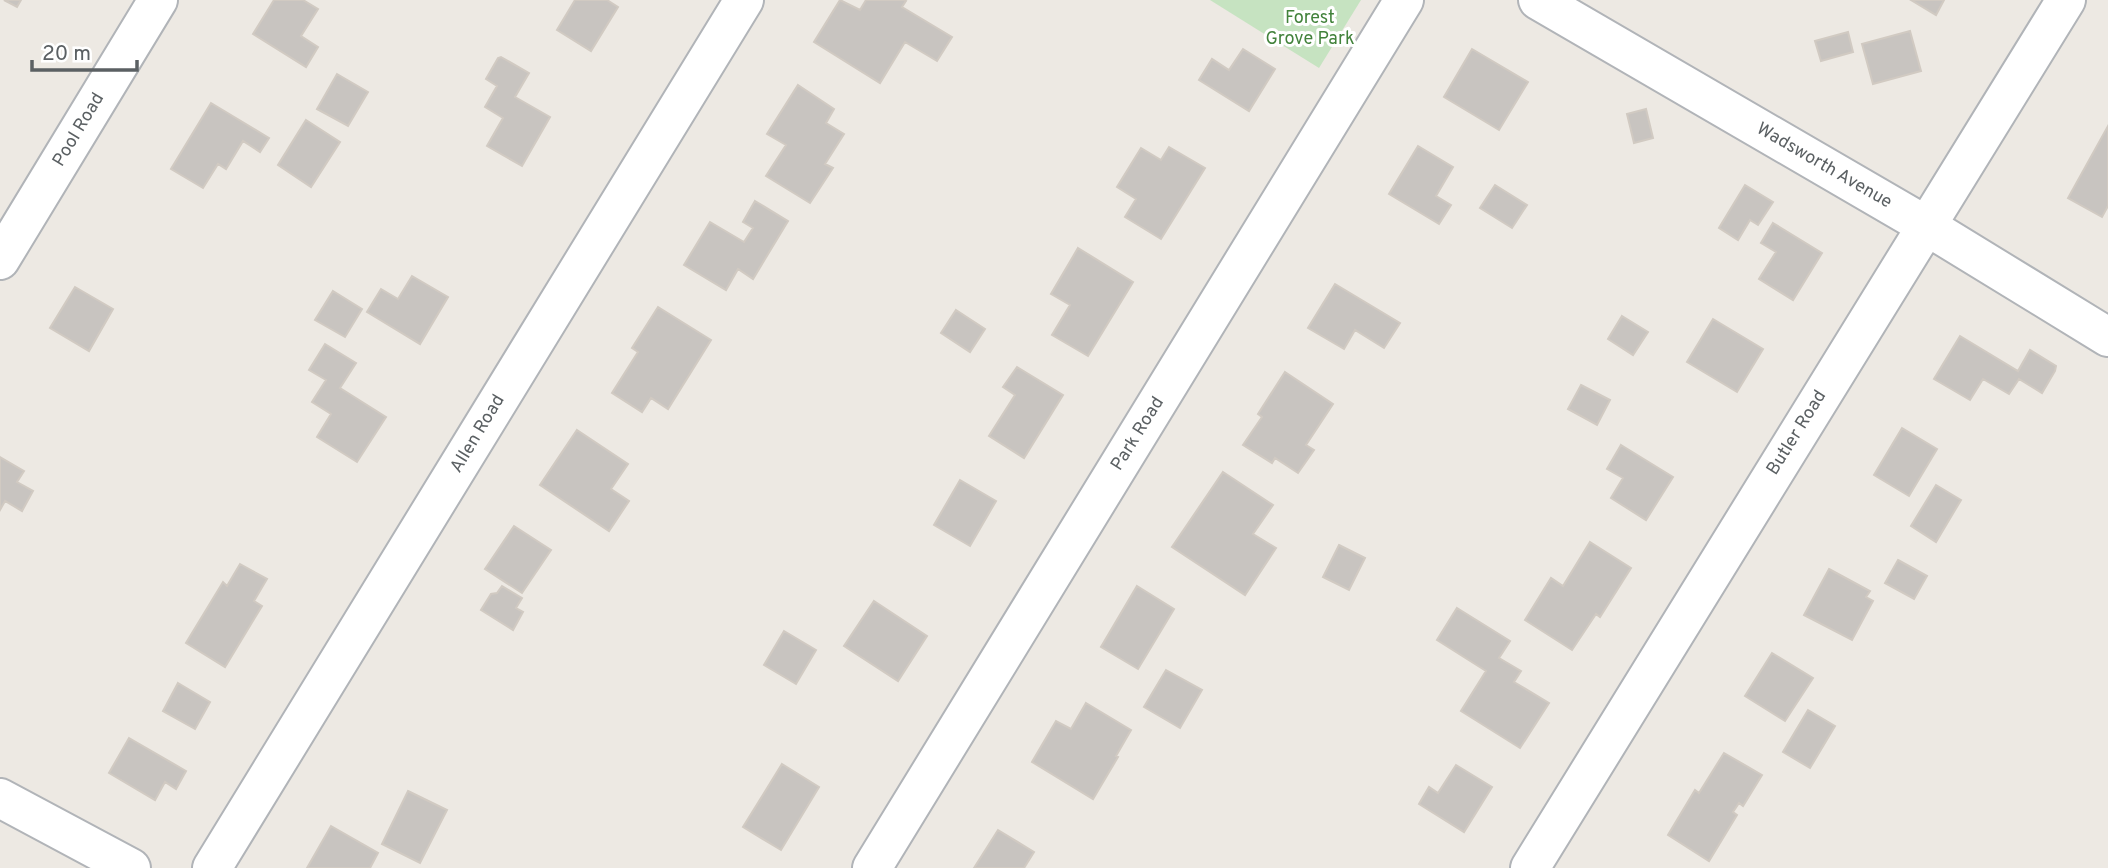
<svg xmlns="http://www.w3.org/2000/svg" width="2108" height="868" viewBox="0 0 2108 868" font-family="Overpass,sans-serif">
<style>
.green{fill:#c6e3c1}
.building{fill:#c8c4c0;stroke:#d1cac2;stroke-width:2}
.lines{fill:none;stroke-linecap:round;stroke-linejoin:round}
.minor-casing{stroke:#b1b4b8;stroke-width:42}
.minor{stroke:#fff;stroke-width:38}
.labels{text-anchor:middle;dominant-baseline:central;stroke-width:6;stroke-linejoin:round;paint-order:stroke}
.park-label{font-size:18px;fill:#42823b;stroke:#fff}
.street-label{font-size:18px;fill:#5b6063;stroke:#fff}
</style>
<rect width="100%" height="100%" fill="#ede9e3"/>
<path class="green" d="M 1210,0 L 1361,0 L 1319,68 Z"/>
<path class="building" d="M 4,0 L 21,0 L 17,7 Z
M 274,0 L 303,0 L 318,9 L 301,36 L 318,47 L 306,67 L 253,34 Z
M 575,0 L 607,0 L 618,7 L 591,51 L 557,30 Z
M 840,0 L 860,10 L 866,0 L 904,0 L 906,1 L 902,7 L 952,37 L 937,61 L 905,42 L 880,83 L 814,42 Z
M 1911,0 L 1944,0 L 1936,15 Z
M 1910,31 L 1921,71 L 1873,84 L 1862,44 Z
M 1848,32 L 1853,52 L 1821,61 L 1815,41 Z
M 1243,49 L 1275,69 L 1249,111 L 1199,80 L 1212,59 L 1229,70 Z
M 1472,49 L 1528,82 L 1499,130 L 1444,97 Z
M 501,57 L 529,73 L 515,97 L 550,117 L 522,166 L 487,146 L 503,118 L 485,107 L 497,86 L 486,79 L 498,58 Z
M 337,74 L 368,92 L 348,126 L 317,109 Z
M 798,85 L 834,109 L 826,123 L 844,134 L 825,164 L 833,168 L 810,203 L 766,176 L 786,145 L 767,134 Z
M 211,103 L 269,138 L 260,152 L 243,141 L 226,169 L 218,164 L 203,188 L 171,169 Z
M 1646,109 L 1653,138 L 1634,143 L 1627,114 Z
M 306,120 L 340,142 L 311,187 L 278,165 Z
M 2108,126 L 2108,206 L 2102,217 L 2068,198 Z
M 1418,146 L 1453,167 L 1436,196 L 1451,205 L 1439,224 L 1389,194 Z
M 1169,147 L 1205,168 L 1161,239 L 1125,217 L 1136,199 L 1117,187 L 1141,148 L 1161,160 Z
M 1495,185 L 1527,205 L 1512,228 L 1480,208 Z
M 1745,185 L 1773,202 L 1758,225 L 1750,220 L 1738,240 L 1719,228 Z
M 755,201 L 788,221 L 753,279 L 738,269 L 726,290 L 684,265 L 710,222 L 744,242 L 753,228 L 743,222 Z
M 1773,223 L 1822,253 L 1793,300 L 1759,279 L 1776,252 L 1761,243 Z
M 1078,248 L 1133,282 L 1088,356 L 1052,335 L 1070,305 L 1051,294 Z
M 412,276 L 448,297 L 420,344 L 367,312 L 381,289 L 398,299 Z
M 1335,284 L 1400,323 L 1384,348 L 1355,330 L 1344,349 L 1308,328 Z
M 75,287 L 113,309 L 89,351 L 50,328 Z
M 333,291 L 362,309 L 345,337 L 315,320 Z
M 658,307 L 711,340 L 668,409 L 651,398 L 642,412 L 612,393 L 638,352 L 632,348 Z
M 956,310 L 985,329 L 970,352 L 941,333 Z
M 1622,316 L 1648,332 L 1633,355 L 1608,339 Z
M 1713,319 L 1763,349 L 1737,392 L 1687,362 Z
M 1960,336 L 2018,371 L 2030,350 L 2056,366 L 2055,371 L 2042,393 L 2019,379 L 2009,394 L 1983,379 L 1970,400 L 1934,379 Z
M 325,344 L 356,363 L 340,388 L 386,417 L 357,462 L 317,437 L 331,414 L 312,402 L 326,380 L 309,370 Z
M 1017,367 L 1063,395 L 1024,458 L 989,436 L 1015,395 L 1003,387 Z
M 1285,372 L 1333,404 L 1306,445 L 1314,450 L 1298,473 L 1275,458 L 1272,463 L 1243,445 L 1262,417 L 1258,414 Z
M 1581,385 L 1610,400 L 1597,425 L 1568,409 Z
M 1902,428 L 1937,449 L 1909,496 L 1874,475 Z
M 577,430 L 628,464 L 611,489 L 629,501 L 609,531 L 540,485 Z
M 1621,445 L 1673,477 L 1646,520 L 1611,498 L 1623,478 L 1607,469 Z
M 0,457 L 24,471 L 17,482 L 33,491 L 22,511 L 5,501 L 0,510 Z
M 1223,472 L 1273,505 L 1253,534 L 1276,548 L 1245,595 L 1172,547 Z
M 960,480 L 996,501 L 970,546 L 934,525 Z
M 1936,485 L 1961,500 L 1936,542 L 1911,526 Z
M 514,526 L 551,550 L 522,593 L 485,569 Z
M 1590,542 L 1631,568 L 1600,617 L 1596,614 L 1572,650 L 1525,620 L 1551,578 L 1563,586 Z
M 1339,545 L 1365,558 L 1349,590 L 1323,577 Z
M 1898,560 L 1927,576 L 1914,599 L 1885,583 Z
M 240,564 L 267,579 L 254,601 L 262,606 L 225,667 L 186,643 L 223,582 L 227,586 Z
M 1829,569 L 1870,591 L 1866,597 L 1873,601 L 1852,640 L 1804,615 Z
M 502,586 L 522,598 L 516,608 L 523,612 L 513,630 L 481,610 L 491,594 L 497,593 Z
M 1137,586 L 1174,609 L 1138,669 L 1101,647 Z
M 874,601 L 927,636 L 898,681 L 844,646 Z
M 1457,608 L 1510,641 L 1499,658 L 1521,671 L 1514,682 L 1549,703 L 1520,748 L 1461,711 L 1486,671 L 1437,640 Z
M 784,631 L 816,650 L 796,684 L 764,665 Z
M 1772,653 L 1813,678 L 1785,721 L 1745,696 Z
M 1166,670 L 1202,690 L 1180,728 L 1144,707 Z
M 178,683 L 210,702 L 195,729 L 163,711 Z
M 1086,703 L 1131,730 L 1116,756 L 1118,757 L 1093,799 L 1032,762 L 1056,721 L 1071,729 Z
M 1808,710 L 1835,726 L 1810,768 L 1783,752 Z
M 129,738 L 186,771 L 176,789 L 165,782 L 155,800 L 109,773 Z
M 1724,753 L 1762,775 L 1743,806 L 1739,803 L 1733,812 L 1737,815 L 1709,861 L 1668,835 L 1695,790 L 1699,793 Z
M 782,764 L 819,787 L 781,850 L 743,827 Z
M 1456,765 L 1492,787 L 1464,832 L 1419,804 L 1429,787 L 1438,793 Z
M 408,791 L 447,810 L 420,863 L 382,844 Z
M 331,826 L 378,853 L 370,868 L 307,868 Z
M 998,830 L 1034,852 L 1024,868 L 974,868 Z"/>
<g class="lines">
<defs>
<path id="minor" d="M 1538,0 L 1925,225 L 2108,337
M 0,260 L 158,0
M 0,798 L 131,868
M 212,868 L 744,0
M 872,868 L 1404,0
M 1530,868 L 2066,0"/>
</defs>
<use href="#minor" class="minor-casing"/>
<use href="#minor" class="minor"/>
</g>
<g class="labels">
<g class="park-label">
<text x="1310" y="18">Forest<tspan x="1310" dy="21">Grove Park</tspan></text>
</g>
<g class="street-label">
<text transform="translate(79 130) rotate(-59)">Pool Road</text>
<text transform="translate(1824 166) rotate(30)">Wadsworth Avenue</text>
<text transform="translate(1797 433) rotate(-58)">Butler Road</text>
<text transform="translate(478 434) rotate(-59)">Allen Road</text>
<text transform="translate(1138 434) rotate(-58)">Park Road</text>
</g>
</g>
<path d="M32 60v10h105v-10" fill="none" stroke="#5b6063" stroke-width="3.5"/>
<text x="42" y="60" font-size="21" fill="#5b6063" stroke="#ffffff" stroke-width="5" paint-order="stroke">20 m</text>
</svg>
